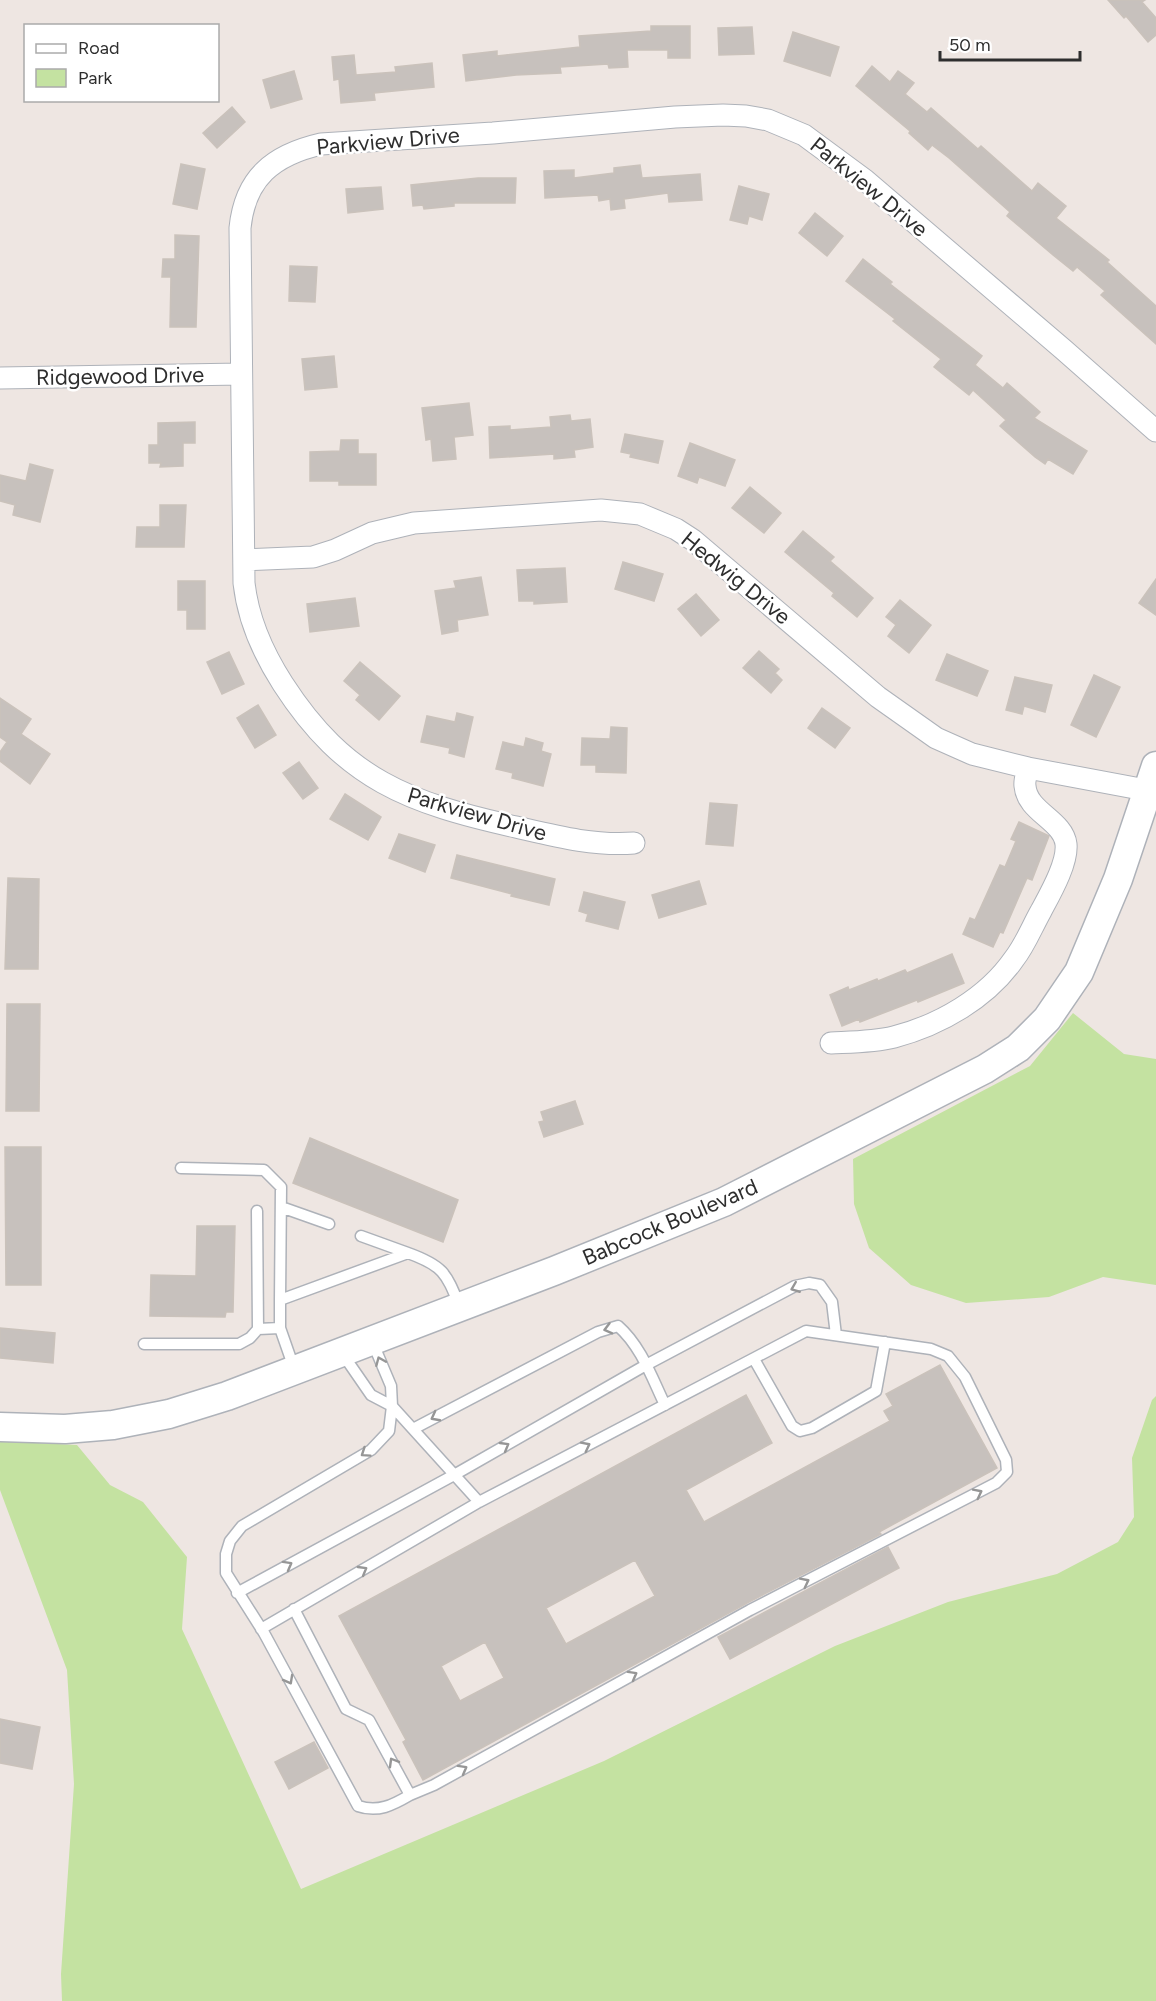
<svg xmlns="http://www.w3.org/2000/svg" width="1156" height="2001" viewBox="0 0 1156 2001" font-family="Figtree,sans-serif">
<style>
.green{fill:#c4e2a1}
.building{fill:#c7c1bd;stroke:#cac2bb;stroke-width:1.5;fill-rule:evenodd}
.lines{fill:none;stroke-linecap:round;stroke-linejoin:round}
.lane-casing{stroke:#aeb2b9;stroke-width:13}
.street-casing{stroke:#aeb2b9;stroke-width:23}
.secondary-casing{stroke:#aeb2b9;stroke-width:31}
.lane{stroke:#fff;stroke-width:10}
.street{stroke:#fff;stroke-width:21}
.secondary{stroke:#fff;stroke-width:28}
.oneway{stroke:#969696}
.labels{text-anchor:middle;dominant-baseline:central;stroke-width:5;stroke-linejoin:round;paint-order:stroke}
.street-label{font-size:22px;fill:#2e2e2e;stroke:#fff}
</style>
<rect width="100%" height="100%" fill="#eee6e2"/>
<path class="green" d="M 1073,1013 L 1124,1054 L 1156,1059 L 1156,1285 L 1103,1277 L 1049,1297 L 966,1303 L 911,1285 L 869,1248 L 854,1204 L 853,1159 L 1030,1066 Z
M 1156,1396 L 1156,2001 L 62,2001 L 61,1974 L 74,1784 L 67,1670 L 0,1490 L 0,1441 L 77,1445 L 110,1485 L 143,1502 L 187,1557 L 182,1629 L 301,1889 L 604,1761 L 835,1646 L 948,1602 L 1057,1574 L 1118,1542 L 1134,1517 L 1132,1458 L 1152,1400 Z"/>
<path class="building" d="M 1108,0 L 1145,0 L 1142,2 L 1156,18 L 1156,35 L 1148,42 L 1126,16 L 1124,18 Z
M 651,26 L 690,26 L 690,58 L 668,58 L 668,50 L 627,50 L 628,67 L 609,68 L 608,64 L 560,67 L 561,73 L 516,75 L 466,81 L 463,55 L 497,51 L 497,56 L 580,47 L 579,36 L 651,31 Z
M 752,27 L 754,54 L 719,55 L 718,28 Z
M 793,32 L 839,47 L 830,76 L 784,61 Z
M 354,55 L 356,75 L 396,72 L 395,67 L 432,63 L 434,87 L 374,93 L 375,100 L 341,103 L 339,79 L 334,80 L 332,57 Z
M 872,66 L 890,82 L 898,71 L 914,83 L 905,94 L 927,112 L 931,108 L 978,149 L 981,146 L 1032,191 L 1038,183 L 1066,206 L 1056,218 L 1109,260 L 1107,262 L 1156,306 L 1156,344 L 1101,295 L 1105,291 L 1077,267 L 1073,271 L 1053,255 L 1007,216 L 1010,212 L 949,158 L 932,145 L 928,150 L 909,133 L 910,131 L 856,86 Z
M 294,71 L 302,99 L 271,108 L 263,80 Z
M 232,107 L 245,122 L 217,148 L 203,133 Z
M 181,164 L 205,169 L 197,209 L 173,204 Z
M 640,165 L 642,178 L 700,174 L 702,200 L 669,202 L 668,193 L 624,199 L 625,208 L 611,210 L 610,199 L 599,201 L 598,195 L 545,198 L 544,171 L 574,170 L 574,178 L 614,173 L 614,168 Z
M 478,178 L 516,178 L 515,203 L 454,203 L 454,206 L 424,209 L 423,205 L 413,206 L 411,185 Z
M 739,186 L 769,194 L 762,220 L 749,216 L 747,224 L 730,220 Z
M 381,187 L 383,209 L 348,213 L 346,189 Z
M 815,213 L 843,236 L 827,256 L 799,233 Z
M 175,235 L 199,236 L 196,327 L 170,327 L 171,277 L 162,277 L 163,259 L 175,259 Z
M 863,259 L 892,282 L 890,284 L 982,356 L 975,365 L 1003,388 L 1007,383 L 1040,412 L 1034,418 L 1087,451 L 1073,474 L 1048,459 L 1045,464 L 1035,457 L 1000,426 L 1006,420 L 973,390 L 969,395 L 934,367 L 941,359 L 893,321 L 895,319 L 846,281 Z
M 290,266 L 317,267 L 315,302 L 289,301 Z
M 334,356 L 337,387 L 305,390 L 302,359 Z
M 469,403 L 473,435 L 454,437 L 456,459 L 433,461 L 431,439 L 426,440 L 422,408 Z
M 570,415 L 571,421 L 590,419 L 593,447 L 574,450 L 575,457 L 554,459 L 554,454 L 490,458 L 489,427 L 510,426 L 510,430 L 551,427 L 550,417 Z
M 195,422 L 195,443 L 183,443 L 183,466 L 160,467 L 161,463 L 149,463 L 149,445 L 158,445 L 158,423 Z
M 625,434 L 663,441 L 658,463 L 630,457 L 631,454 L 621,452 Z
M 341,440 L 358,440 L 358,454 L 376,454 L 376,485 L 339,485 L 339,481 L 310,481 L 310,452 L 340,451 Z
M 690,443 L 735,460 L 725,486 L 699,477 L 697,483 L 678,476 Z
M 30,464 L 53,470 L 40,522 L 13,515 L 15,505 L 0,501 L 0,475 L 26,481 Z
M 750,487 L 781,513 L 764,533 L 732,508 Z
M 160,505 L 186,505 L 184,547 L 136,547 L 137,527 L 160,527 Z
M 803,531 L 834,557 L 830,561 L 873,598 L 857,617 L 832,596 L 834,593 L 785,552 Z
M 623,562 L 663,574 L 654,601 L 615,589 Z
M 565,568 L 567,602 L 534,604 L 534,601 L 519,601 L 517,570 Z
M 481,577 L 488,615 L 457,620 L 458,631 L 442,634 L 435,591 L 456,588 L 454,581 Z
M 1156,579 L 1156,615 L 1139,603 Z
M 178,581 L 205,581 L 205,629 L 187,629 L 187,610 L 178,610 Z
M 696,594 L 719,620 L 701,636 L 678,609 Z
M 355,598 L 359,626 L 310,632 L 307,604 Z
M 900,600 L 931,625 L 909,653 L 888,636 L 896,625 L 886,617 Z
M 759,651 L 779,669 L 775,673 L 782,680 L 771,693 L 743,668 Z
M 229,652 L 244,684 L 222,694 L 207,662 Z
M 947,654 L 988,671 L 977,696 L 936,680 Z
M 360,662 L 400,696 L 379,720 L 356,700 L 360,695 L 344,681 Z
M 1094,675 L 1120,687 L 1096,737 L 1071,725 Z
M 1015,677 L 1052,685 L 1045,712 L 1024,706 L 1022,714 L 1006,710 Z
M 0,698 L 31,719 L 21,734 L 50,754 L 30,784 L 0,761 L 0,752 L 7,742 L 0,737 Z
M 258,705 L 276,735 L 255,748 L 237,718 Z
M 822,708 L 850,728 L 835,748 L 808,728 Z
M 457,713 L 473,717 L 464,757 L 449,753 L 450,748 L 421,742 L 427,716 L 455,722 Z
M 611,727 L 627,728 L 626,773 L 596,772 L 596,765 L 581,765 L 582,738 L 610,739 Z
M 526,738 L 543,743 L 541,751 L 551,754 L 543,786 L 512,778 L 513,773 L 496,769 L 503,742 L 524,747 Z
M 299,762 L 318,788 L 303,799 L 283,773 Z
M 345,794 L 381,817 L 368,840 L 330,819 Z
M 710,803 L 737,805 L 733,846 L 706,844 Z
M 1019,822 L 1049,836 L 1032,880 L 1027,878 L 1003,933 L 1000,932 L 993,947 L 963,934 L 970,918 L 975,920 L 1000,865 L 1005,867 L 1016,841 L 1011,839 Z
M 399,834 L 435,845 L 425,872 L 389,858 Z
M 457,855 L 555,879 L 549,905 L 511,896 L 512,894 L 451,878 Z
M 8,878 L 39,879 L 38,969 L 5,969 Z
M 699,881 L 706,904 L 659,918 L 652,895 Z
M 584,892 L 625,902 L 618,929 L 586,921 L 588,914 L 579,911 Z
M 952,954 L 964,983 L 918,1002 L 917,1000 L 860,1022 L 859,1019 L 842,1026 L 830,995 L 848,987 L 849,990 L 877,979 L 878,981 L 905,970 L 907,973 Z
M 7,1004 L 40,1004 L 39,1111 L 6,1111 Z
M 575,1101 L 583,1124 L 544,1137 L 539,1122 L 544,1121 L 541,1112 Z
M 310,1138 L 458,1200 L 443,1242 L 293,1183 Z
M 5,1147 L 41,1147 L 41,1285 L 6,1285 Z
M 197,1226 L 235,1226 L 233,1312 L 226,1312 L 225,1317 L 150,1316 L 151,1275 L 196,1276 Z
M 0,1328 L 55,1333 L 53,1363 L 0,1358 Z
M 940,1365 L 997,1468 L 879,1532 L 881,1534 L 747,1603 L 423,1780 L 403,1742 L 406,1740 L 339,1616 L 746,1395 L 772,1443 L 686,1490 L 704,1522 L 890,1421 L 884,1411 L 893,1406 L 886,1394 ZM 635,1560 L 655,1596 L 566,1644 L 546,1608 ZM 485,1642 L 504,1678 L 460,1701 L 441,1666 Z
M 888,1547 L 899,1568 L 730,1659 L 718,1637 Z
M 0,1719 L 40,1727 L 32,1769 L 0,1763 Z
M 314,1742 L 328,1768 L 289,1789 L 275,1762 Z"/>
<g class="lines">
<defs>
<path id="lane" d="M 181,1168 L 264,1170 L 281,1187 L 280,1300
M 281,1207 L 329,1224
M 257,1211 L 258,1329
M 361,1236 L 408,1253
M 144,1344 L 239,1344 L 250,1338 L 258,1329 L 280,1328
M 342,1353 L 371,1395 L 392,1406 L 391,1386 L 372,1341
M 754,1359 L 792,1426 L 800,1431 L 812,1428 L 876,1391 L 885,1342
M 294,1368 L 280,1328 L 280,1300 L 408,1253 C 444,1266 446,1273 460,1307
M 392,1406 L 479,1502
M 413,1429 L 598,1332 L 618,1326 C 641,1346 652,1378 665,1405
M 237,1593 L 454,1475 L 646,1365 L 795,1286 L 809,1283 L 820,1285 L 832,1302 L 836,1335
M 294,1609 L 346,1709 L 369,1720 L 410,1795 C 393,1805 378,1813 358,1806 L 264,1633 L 226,1573 L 226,1554 L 230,1541 L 242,1526 L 371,1450 L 389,1431 L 392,1406
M 261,1629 L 479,1502 L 806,1331 L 931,1349 L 948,1356 L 965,1377 L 1006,1460 L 1007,1472 L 996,1483 L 750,1610 L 434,1785 L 410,1795"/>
<path id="street" d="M 0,378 L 241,374
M 244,560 L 313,557 L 335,550 L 372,533 L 414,523 L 601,510 L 640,514 L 676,529 L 693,540 L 878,697 L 936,738 L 972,754 L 1028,768 L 1156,792
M 634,843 C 593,846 555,836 516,827 C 409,803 345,780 283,684 C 263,653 248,619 244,583 L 240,228 C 245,178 273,155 321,144 L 493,133 L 675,117 L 723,115 L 746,116 L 768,120 L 804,135 L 865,180 L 1064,350 L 1156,431
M 831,1043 C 852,1042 874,1042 894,1037 C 940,1025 987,998 1014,959 C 1025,945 1032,927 1041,911 C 1050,894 1068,863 1066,844 C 1063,820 1027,812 1025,786 C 1024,780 1027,773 1028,768"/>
<path id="secondary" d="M 0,1427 L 65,1429 L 113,1425 L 169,1414 L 227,1396 L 554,1271 L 724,1202 L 985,1069 L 1018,1048 L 1047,1019 L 1079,972 L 1118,879 L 1156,766"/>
</defs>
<use href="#lane" class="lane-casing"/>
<use href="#street" class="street-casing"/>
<use href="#secondary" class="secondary-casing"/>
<use href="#lane" class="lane"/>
<use href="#street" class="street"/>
<use href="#secondary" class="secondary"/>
</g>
<defs><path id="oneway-chevron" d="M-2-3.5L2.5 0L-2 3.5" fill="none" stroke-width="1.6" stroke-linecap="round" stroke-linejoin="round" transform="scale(1.5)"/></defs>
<g class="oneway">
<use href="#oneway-chevron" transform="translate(795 1288) rotate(158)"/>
<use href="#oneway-chevron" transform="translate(608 1329) rotate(165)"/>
<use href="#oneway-chevron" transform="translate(380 1361) rotate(-113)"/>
<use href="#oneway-chevron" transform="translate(435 1417) rotate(152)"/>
<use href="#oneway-chevron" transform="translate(505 1446) rotate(-30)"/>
<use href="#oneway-chevron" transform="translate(586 1446) rotate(-27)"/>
<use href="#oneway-chevron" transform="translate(365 1453) rotate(146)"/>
<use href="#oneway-chevron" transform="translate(978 1493) rotate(-27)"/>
<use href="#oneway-chevron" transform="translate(288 1565) rotate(-29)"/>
<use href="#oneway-chevron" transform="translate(363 1570) rotate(-30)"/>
<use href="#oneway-chevron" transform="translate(805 1582) rotate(-27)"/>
<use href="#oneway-chevron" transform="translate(633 1675) rotate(-29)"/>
<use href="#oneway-chevron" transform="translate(289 1680) rotate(61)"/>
<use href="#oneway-chevron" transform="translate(393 1762) rotate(-120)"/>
<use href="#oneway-chevron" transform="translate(463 1769) rotate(-29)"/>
</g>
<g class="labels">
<g class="street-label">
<text transform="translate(388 141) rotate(-5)">Parkview Drive</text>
<text transform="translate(869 187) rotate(39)">Parkview Drive</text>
<text transform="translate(120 376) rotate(-1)">Ridgewood Drive</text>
<text transform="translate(736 578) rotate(39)">Hedwig Drive</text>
<text transform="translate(477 814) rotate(16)">Parkview Drive</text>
<text transform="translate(670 1222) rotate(-23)">Babcock Boulevard</text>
</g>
</g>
<rect x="24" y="24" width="195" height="78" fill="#ffffff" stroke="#ababab" stroke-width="1.5"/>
<rect x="36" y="44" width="30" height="9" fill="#ffffff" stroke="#ababab" stroke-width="1.5"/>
<text x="78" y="54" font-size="18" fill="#2e2e2e">Road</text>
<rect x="36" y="69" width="30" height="18" fill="#c4e2a1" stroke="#ababab" stroke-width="1.5"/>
<text x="78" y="84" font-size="18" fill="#2e2e2e">Park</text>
<path d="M940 51v9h140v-9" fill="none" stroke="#2e2e2e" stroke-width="3"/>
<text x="949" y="51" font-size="18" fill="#2e2e2e" stroke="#ffffff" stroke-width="4.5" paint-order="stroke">50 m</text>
</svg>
